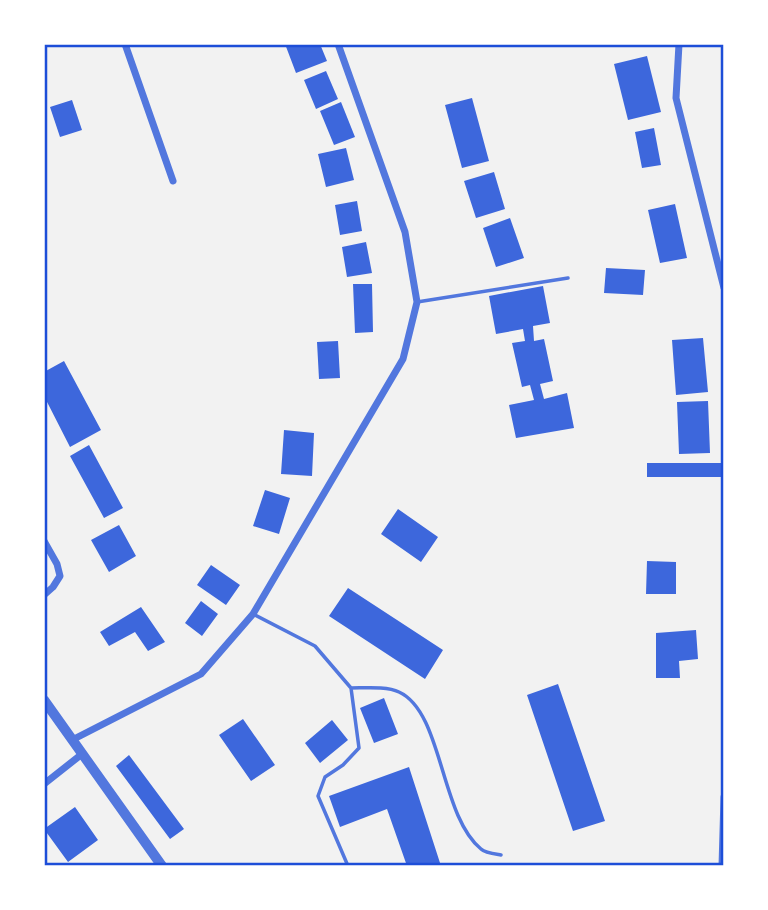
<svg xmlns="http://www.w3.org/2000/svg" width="768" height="910" viewBox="0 0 768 910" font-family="'Noto Sans',sans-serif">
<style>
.building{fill:#3d67dc}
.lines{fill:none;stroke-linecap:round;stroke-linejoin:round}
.service{stroke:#5277de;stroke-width:3.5}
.minor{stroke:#5277de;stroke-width:7}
.tertiary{stroke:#5277de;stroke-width:10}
.neatline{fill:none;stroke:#1d4ed8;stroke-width:2.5}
</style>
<rect width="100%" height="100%" fill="#f2f2f2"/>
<path class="building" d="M 285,44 L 320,44 L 327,61 L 296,73 Z
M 647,56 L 661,112 L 628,120 L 614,64 Z
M 326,71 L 338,99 L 316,109 L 304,80 Z
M 472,98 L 489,161 L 462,168 L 445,105 Z
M 72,100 L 82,130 L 60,137 L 50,107 Z
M 341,102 L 355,137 L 334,145 L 320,111 Z
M 654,128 L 661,165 L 642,168 L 635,132 Z
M 346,148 L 354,180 L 326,187 L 318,154 Z
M 494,172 L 505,209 L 476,218 L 464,181 Z
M 357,201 L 362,231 L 340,235 L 335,205 Z
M 675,204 L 687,258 L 660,263 L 648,210 Z
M 510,218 L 524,258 L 496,267 L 483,228 Z
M 366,242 L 372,273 L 347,277 L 342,247 Z
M 606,268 L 645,270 L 643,295 L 604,293 Z
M 353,284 L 372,284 L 373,332 L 355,333 Z
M 543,286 L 550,323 L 533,326 L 534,341 L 544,339 L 553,381 L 540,384 L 544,399 L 567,393 L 574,428 L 516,438 L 509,405 L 534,400 L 530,385 L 522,387 L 512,343 L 525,341 L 523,329 L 496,334 L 489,296 Z
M 703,338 L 708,392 L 676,395 L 672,340 Z
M 338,341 L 340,378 L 319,379 L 317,342 Z
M 64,361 L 101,430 L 70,447 L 44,396 L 44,372 Z
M 708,401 L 710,453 L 679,454 L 677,402 Z
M 284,430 L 314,433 L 312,476 L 281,474 Z
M 89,445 L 123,508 L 104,518 L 70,456 Z
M 647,463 L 721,463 L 721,477 L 647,477 Z
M 265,490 L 290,498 L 279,534 L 253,526 Z
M 398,509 L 438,537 L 421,562 L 381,534 Z
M 119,525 L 136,556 L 109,572 L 91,540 Z
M 647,561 L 676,562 L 676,594 L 646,594 Z
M 211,565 L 240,585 L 226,605 L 197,585 Z
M 348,588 L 443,650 L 425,679 L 329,616 Z
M 201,601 L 218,614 L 202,636 L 185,623 Z
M 141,607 L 165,642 L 148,651 L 135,632 L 109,646 L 100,632 Z
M 696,630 L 698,659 L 679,661 L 680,678 L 656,678 L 656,633 Z
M 558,684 L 605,821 L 573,831 L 527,695 Z
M 384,698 L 398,734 L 374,743 L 360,708 Z
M 243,719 L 275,765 L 251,781 L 219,735 Z
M 332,720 L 348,740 L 320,763 L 305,743 Z
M 129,755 L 184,829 L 170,839 L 116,766 Z
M 409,767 L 441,866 L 407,866 L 387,809 L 340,827 L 329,796 Z
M 75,807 L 98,840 L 68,862 L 44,829 Z"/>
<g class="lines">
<path class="service" d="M 417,302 L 568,278
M 253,614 L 315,646 L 351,688 L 359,748 L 343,765 L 325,777 L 318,796 L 348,866
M 351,688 C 365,688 387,686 399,692 C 443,712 440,816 481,849 C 485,853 495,854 501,855"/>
<path class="minor" d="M 125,44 L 173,181
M 679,44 L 676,98 L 724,288
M 44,541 L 57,564 L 60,576 L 53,587 L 44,595
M 72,740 L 201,674 L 253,614 L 403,359 L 417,302 L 405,232 L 338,44
M 44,784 L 82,754
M 722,866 L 724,797"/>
<path class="tertiary" d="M 44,700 L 162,866"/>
</g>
<rect width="768" height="910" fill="none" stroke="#ffffff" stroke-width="91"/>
<rect x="46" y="46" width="676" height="818" class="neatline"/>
</svg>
